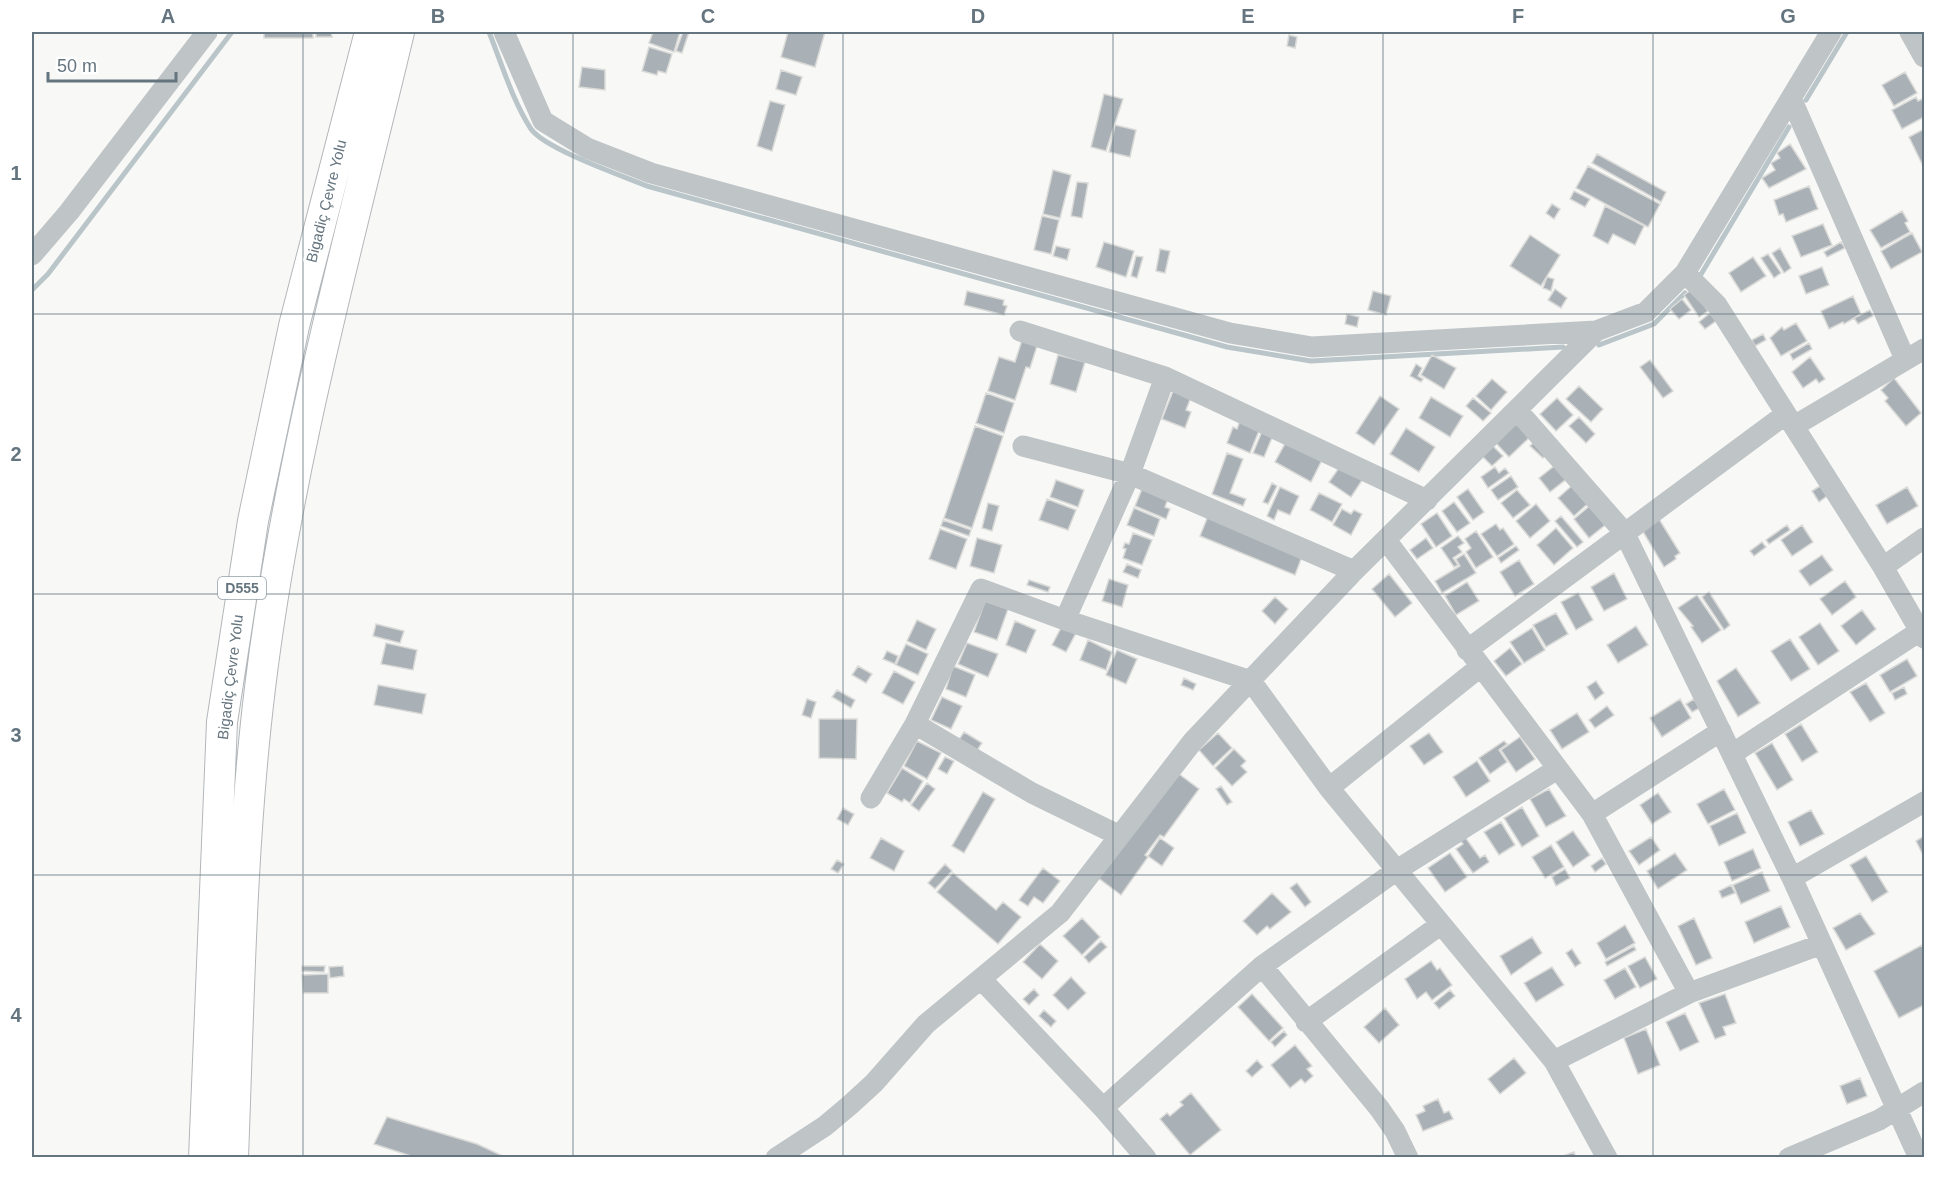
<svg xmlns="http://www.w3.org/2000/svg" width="1956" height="1189" viewBox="0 0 1956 1189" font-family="Helvetica,sans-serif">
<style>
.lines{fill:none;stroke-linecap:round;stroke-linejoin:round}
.stream{stroke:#b9c5c9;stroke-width:5}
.building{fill:#a9b1b6;stroke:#dadad8;stroke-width:1.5}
.highway-casing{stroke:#b3b7ba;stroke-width:32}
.minor{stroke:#bfc4c7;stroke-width:21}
.highway{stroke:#fff;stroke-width:30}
.grid{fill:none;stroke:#65757f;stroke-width:1.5;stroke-opacity:0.55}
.labels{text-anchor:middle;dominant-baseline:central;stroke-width:6;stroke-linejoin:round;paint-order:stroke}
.shield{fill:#fff;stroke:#939ea5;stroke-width:1.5}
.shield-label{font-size:14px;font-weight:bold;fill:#65757f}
.street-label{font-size:15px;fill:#65757f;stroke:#fff}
.neatline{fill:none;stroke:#65757f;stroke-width:2}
.grid-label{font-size:20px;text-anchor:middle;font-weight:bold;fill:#65757f}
</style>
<rect width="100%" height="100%" fill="#f8f8f6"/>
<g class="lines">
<path class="stream" d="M 489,32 C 501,62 513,102 531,129 C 545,149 623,176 647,186 L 1227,347 L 1311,361 L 1563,347
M 1806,100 L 1847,32
M 1697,281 L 1789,127
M 32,290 L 48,274 L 232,32
M 1599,345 L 1654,324 L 1685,293"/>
</g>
<path class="building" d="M 264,32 L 313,32 L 313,38 L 264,38 Z
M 316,32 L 331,32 L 332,37 L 316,37 Z
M 653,32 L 680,32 L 674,52 L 649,43 Z
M 683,32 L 689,32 L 682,53 L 676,51 Z
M 788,32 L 825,32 L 815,67 L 781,57 Z
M 1289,35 L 1297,37 L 1295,48 L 1287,46 Z
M 649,47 L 672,54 L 666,73 L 658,71 L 657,75 L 642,71 Z
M 582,67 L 605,70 L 605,90 L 579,87 Z
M 781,70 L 802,77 L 796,95 L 776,89 Z
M 1905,72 L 1917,93 L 1894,106 L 1882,85 Z
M 1104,94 L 1123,99 L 1106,151 L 1091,147 Z
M 1916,97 L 1918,101 L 1922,99 L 1924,104 L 1924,117 L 1902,129 L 1892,110 Z
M 770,101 L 785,105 L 772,151 L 757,146 Z
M 1115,125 L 1136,130 L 1130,157 L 1109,152 Z
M 1924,129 L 1924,168 L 1909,137 Z
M 1790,144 L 1806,169 L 1769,188 L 1762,178 L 1775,170 L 1771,163 L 1780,158 L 1777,153 Z
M 1597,154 L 1666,192 L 1661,202 L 1592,163 Z
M 1588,166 L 1660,204 L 1648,227 L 1576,188 Z
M 1053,170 L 1071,175 L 1060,218 L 1043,214 Z
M 1077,182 L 1088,183 L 1082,218 L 1071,216 Z
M 1809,186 L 1818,209 L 1786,222 L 1783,214 L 1779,215 L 1774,200 Z
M 1574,191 L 1590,199 L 1585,207 L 1570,199 Z
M 1552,204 L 1560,209 L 1554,219 L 1546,213 Z
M 1605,206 L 1644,226 L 1635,245 L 1613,234 L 1608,244 L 1593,236 Z
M 1902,211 L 1908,221 L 1905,223 L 1910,232 L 1881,248 L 1870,230 Z
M 1042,216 L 1059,220 L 1051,254 L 1034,250 Z
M 1823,224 L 1832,245 L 1801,257 L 1792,236 Z
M 1912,233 L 1922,252 L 1891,269 L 1881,251 Z
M 1530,235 L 1560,255 L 1541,286 L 1510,266 Z
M 1104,242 L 1134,251 L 1126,277 L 1096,267 Z
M 1841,242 L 1845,248 L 1827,257 L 1824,252 Z
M 1056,246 L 1070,249 L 1067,260 L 1053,256 Z
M 1780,248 L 1791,268 L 1784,273 L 1772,253 Z
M 1160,249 L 1170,251 L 1165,273 L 1156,271 Z
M 1768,254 L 1781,273 L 1774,278 L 1761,258 Z
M 1136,256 L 1143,257 L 1137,278 L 1131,276 Z
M 1753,257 L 1766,276 L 1741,292 L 1729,273 Z
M 1822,267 L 1829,285 L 1806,294 L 1799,276 Z
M 1547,277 L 1554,279 L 1551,291 L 1543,288 Z
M 1555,289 L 1567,298 L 1561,308 L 1548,300 Z
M 1693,289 L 1708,311 L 1699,317 L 1684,295 Z
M 967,291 L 1004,300 L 1003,305 L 1007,306 L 1004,315 L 964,305 Z
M 1373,291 L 1391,296 L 1386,315 L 1368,310 Z
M 1853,296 L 1861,314 L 1844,324 L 1843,322 L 1829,329 L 1821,311 Z
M 1682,299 L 1691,310 L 1679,319 L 1670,309 Z
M 1870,310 L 1873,316 L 1858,324 L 1854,318 Z
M 1710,313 L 1716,321 L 1705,329 L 1699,322 Z
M 1347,314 L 1359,317 L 1357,327 L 1345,324 Z
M 1796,323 L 1807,341 L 1781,356 L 1770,338 L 1782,327 L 1784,330 Z
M 1763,334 L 1766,340 L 1755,346 L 1752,340 Z
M 1022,340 L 1037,346 L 1030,368 L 1026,367 L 1015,400 L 988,391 L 999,357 L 1015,362 Z
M 1809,343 L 1812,349 L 1793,360 L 1790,354 Z
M 1058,355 L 1085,362 L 1076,392 L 1050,384 Z
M 1432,355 L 1456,368 L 1444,389 L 1421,375 Z
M 1810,357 L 1825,379 L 1819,383 L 1816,379 L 1803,388 L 1792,372 Z
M 1650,360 L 1673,391 L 1663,398 L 1640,367 Z
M 1416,364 L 1422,368 L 1418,376 L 1423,379 L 1421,382 L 1410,376 Z
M 1894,378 L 1921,413 L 1906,426 L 1885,401 L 1888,398 L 1881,390 Z
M 1492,379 L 1507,392 L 1491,410 L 1476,396 Z
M 1175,386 L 1193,392 L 1186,410 L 1191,412 L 1185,428 L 1162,419 Z
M 1579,386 L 1603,409 L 1591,422 L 1566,399 Z
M 986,393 L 1014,403 L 1004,433 L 976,423 Z
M 1380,396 L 1399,409 L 1374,445 L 1356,433 Z
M 1431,397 L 1463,416 L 1450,437 L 1419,418 Z
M 1473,398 L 1491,413 L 1483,421 L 1466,406 Z
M 1557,398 L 1573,415 L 1556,431 L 1540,414 Z
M 1579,417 L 1595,434 L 1586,443 L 1569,426 Z
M 1241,418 L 1261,426 L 1250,453 L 1227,443 L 1233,427 L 1237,429 Z
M 1516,420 L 1531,436 L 1509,457 L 1494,441 Z
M 975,426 L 1003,436 L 972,528 L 944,518 Z
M 1406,428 L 1435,447 L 1419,472 L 1390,454 Z
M 1263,429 L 1274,433 L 1264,457 L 1253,453 Z
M 1287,440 L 1322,460 L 1311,482 L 1275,462 Z
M 1536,440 L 1549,452 L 1543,458 L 1530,446 Z
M 1491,444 L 1503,456 L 1492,466 L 1480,454 Z
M 1227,453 L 1243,459 L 1230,493 L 1246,499 L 1243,506 L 1212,494 Z
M 1558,463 L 1569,477 L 1550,492 L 1539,478 Z
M 1341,465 L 1363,479 L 1351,497 L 1329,482 Z
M 1495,467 L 1499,473 L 1505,468 L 1509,473 L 1488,488 L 1481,477 Z
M 1511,476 L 1518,487 L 1498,500 L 1491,490 Z
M 1056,480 L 1084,490 L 1078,507 L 1050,497 Z
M 1576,482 L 1592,500 L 1574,516 L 1558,498 Z
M 1272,483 L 1277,486 L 1268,504 L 1263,502 Z
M 1820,486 L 1827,496 L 1819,502 L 1812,491 Z
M 1280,487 L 1299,496 L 1290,515 L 1278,510 L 1274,520 L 1267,516 Z
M 1907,487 L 1918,506 L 1887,524 L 1876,505 Z
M 1142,489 L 1168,499 L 1165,507 L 1170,509 L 1166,519 L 1135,506 Z
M 1468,489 L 1484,512 L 1473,520 L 1457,497 Z
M 1517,490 L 1530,505 L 1513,518 L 1501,503 Z
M 1319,493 L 1342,504 L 1332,522 L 1310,510 Z
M 1047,499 L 1076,510 L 1068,530 L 1039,520 Z
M 1454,502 L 1470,523 L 1457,532 L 1442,511 Z
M 988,503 L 999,506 L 992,531 L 982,528 Z
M 1593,503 L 1609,522 L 1589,538 L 1574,519 Z
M 1536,504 L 1550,521 L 1530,538 L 1516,521 Z
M 1134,508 L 1160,519 L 1154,536 L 1127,525 Z
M 1342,509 L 1351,514 L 1354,510 L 1362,514 L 1351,535 L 1333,525 Z
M 1437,513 L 1452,536 L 1436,547 L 1421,524 Z
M 1208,516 L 1303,554 L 1295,575 L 1200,536 Z
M 1561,516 L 1583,542 L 1577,547 L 1555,521 Z
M 1659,519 L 1680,553 L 1675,556 L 1676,559 L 1664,567 L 1642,530 Z
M 943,520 L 971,530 L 969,536 L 941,526 Z
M 1496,524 L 1500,530 L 1503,528 L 1514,544 L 1497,556 L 1481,534 Z
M 1787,525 L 1790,530 L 1769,544 L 1766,540 Z
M 1802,525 L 1813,542 L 1792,556 L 1781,540 Z
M 1556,528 L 1573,548 L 1554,565 L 1537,545 Z
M 940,529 L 967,539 L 956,569 L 929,559 Z
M 1476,531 L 1493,557 L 1476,568 L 1466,552 L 1471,548 L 1465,539 Z
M 1133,533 L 1152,540 L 1142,565 L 1123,558 L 1126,549 L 1123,548 L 1125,543 L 1129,544 Z
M 1458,536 L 1464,543 L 1458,547 L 1462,552 L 1453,558 L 1458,565 L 1454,567 L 1441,548 Z
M 977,538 L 1002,545 L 994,573 L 970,566 Z
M 1426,538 L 1433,548 L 1417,559 L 1410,550 Z
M 1762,542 L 1766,547 L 1754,556 L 1750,551 Z
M 1516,546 L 1519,550 L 1501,563 L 1498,558 Z
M 1464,554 L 1476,573 L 1442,593 L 1435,581 L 1460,566 L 1456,559 Z
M 1822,555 L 1833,570 L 1810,586 L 1799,571 Z
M 1519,560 L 1534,584 L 1515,596 L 1500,572 Z
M 1127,564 L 1141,570 L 1138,578 L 1123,572 Z
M 1614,573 L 1627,599 L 1604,611 L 1591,587 Z
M 1389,574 L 1412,603 L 1395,617 L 1372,589 Z
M 1109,579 L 1128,585 L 1122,607 L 1102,601 Z
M 1029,580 L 1050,587 L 1048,592 L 1027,585 Z
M 1845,581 L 1856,597 L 1832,615 L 1820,599 Z
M 1467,582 L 1479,601 L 1456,615 L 1445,596 Z
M 1709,592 L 1730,625 L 1724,630 L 1702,597 Z
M 1578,593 L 1593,620 L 1576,630 L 1561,602 Z
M 1697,595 L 1721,630 L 1702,643 L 1691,627 L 1693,626 L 1678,608 Z
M 1275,597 L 1288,609 L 1275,624 L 1262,611 Z
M 985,601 L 1008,609 L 997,640 L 974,632 Z
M 1862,610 L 1876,629 L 1856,645 L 1841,626 Z
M 1556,613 L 1568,634 L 1546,647 L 1533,625 Z
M 917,620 L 936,629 L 926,650 L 907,641 Z
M 1015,621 L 1036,630 L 1026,653 L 1006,645 Z
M 1820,623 L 1839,651 L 1818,665 L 1799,637 Z
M 376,624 L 404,631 L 400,643 L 373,636 Z
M 1062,626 L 1076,633 L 1066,652 L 1052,645 Z
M 1636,626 L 1648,645 L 1618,663 L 1607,645 Z
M 1532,628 L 1545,650 L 1524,663 L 1510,642 Z
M 1790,639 L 1810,669 L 1791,681 L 1771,651 Z
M 1088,640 L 1112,652 L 1106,670 L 1080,660 Z
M 386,643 L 417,650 L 413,670 L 381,664 Z
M 967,643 L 998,654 L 988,677 L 958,664 Z
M 906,644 L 928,654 L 918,675 L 896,665 Z
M 1510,648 L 1522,664 L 1506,676 L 1494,661 Z
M 1117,650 L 1137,659 L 1126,684 L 1106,675 Z
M 887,651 L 898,656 L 895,664 L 883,659 Z
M 1907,659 L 1917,676 L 1890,692 L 1880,675 Z
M 858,666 L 872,674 L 866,683 L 852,675 Z
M 953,666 L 975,675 L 966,697 L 946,689 Z
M 1736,668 L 1760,703 L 1738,717 L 1717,681 Z
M 894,671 L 915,682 L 903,704 L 882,693 Z
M 1184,678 L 1196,684 L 1193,690 L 1181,685 Z
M 1596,681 L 1604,693 L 1595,700 L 1587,687 Z
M 1866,683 L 1885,713 L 1870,722 L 1850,692 Z
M 378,685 L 426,694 L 422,714 L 374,705 Z
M 1904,687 L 1907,694 L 1895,700 L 1892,693 Z
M 837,690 L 855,700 L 851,708 L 832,697 Z
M 942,697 L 962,706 L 951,729 L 931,720 Z
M 807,699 L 816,702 L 811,718 L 802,715 Z
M 1680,699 L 1691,718 L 1662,737 L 1650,718 Z
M 1694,699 L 1700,708 L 1692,712 L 1686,704 Z
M 1607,706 L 1614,715 L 1595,728 L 1589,720 Z
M 1577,713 L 1589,732 L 1562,749 L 1550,730 Z
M 819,719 L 857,719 L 856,759 L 819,758 Z
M 1801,724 L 1818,752 L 1802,762 L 1785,734 Z
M 964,732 L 982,743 L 976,752 L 958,741 Z
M 1218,733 L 1232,748 L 1213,766 L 1199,750 Z
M 1429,733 L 1443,752 L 1424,765 L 1410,746 Z
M 1520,737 L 1535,759 L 1516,772 L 1501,750 Z
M 917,741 L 941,753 L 927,779 L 904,766 Z
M 1504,741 L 1507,744 L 1499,750 L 1507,762 L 1490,774 L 1479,758 Z
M 1772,743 L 1793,780 L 1777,790 L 1755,753 Z
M 1234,749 L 1246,761 L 1241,766 L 1247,772 L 1232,786 L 1215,768 Z
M 945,757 L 954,761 L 947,774 L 938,769 Z
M 1477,761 L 1490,781 L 1466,797 L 1453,777 Z
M 902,768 L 923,781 L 910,803 L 904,799 L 902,802 L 887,793 Z
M 1175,771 L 1199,789 L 1164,837 L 1160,835 L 1145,855 L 1148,857 L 1121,895 L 1097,877 Z
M 927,783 L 935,789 L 919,811 L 911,805 Z
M 1221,786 L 1232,802 L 1227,805 L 1216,789 Z
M 1549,789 L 1566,816 L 1546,827 L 1530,799 Z
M 1724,789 L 1735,810 L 1708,824 L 1697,804 Z
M 983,792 L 995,799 L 964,853 L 952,846 Z
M 1658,793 L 1671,812 L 1652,824 L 1640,805 Z
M 1522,807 L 1539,836 L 1522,847 L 1504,818 Z
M 843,808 L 854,814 L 848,825 L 837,819 Z
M 1811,810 L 1824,834 L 1800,846 L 1788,822 Z
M 1737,813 L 1746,833 L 1719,846 L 1710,826 Z
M 1501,822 L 1515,845 L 1499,855 L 1484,832 Z
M 1573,831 L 1590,855 L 1573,867 L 1556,842 Z
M 1924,836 L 1924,857 L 1916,841 Z
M 1465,837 L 1480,858 L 1485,855 L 1489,862 L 1473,873 L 1456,849 L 1463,844 L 1460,840 Z
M 1651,837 L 1660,850 L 1639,865 L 1629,851 Z
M 881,838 L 904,851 L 894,871 L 870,858 Z
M 1160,838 L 1174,848 L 1162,866 L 1148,856 Z
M 1551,845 L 1564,867 L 1545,878 L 1532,857 Z
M 1753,849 L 1761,868 L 1732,881 L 1724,862 Z
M 1450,853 L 1467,877 L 1445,892 L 1428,868 Z
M 1675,853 L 1687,870 L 1658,889 L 1647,871 Z
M 1866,856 L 1888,892 L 1872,902 L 1850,865 Z
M 1602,858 L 1606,864 L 1595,872 L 1591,866 Z
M 837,860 L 844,864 L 838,873 L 831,869 Z
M 945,864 L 952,871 L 935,889 L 928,883 Z
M 1043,868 L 1060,881 L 1043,903 L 1034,897 L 1028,906 L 1019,900 Z
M 1565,869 L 1570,878 L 1556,886 L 1552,877 Z
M 1762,872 L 1770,891 L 1741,904 L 1733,885 Z
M 953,873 L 996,910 L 1003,902 L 1021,917 L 998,944 L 937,892 Z
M 1297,883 L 1311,902 L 1305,907 L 1290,888 Z
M 1731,885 L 1735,893 L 1722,898 L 1719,891 Z
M 1272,893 L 1291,912 L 1270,929 L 1267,926 L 1257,935 L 1243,921 Z
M 1781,906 L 1790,927 L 1754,943 L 1745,922 Z
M 1860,913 L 1875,934 L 1846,950 L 1833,928 Z
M 1082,918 L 1100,937 L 1082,955 L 1063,936 Z
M 1694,918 L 1712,958 L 1696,965 L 1678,926 Z
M 1625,925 L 1635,943 L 1606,959 L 1597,943 Z
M 1532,937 L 1542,953 L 1511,975 L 1500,956 Z
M 1101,941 L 1107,947 L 1089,963 L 1084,957 Z
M 1040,944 L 1058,961 L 1042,979 L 1023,962 Z
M 1922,945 L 1924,950 L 1924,1005 L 1899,1018 L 1874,971 Z
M 1634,946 L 1636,950 L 1607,966 L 1605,962 Z
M 1572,949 L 1581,963 L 1575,967 L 1566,953 Z
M 1645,957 L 1657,979 L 1640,988 L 1628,966 Z
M 1431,961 L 1437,970 L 1440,968 L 1452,985 L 1432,1000 L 1426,992 L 1417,999 L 1405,979 Z
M 302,966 L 325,966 L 324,972 L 302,971 Z
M 343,966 L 344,976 L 330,978 L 329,967 Z
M 1552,967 L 1564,985 L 1536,1002 L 1524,983 Z
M 1625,968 L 1636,987 L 1615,999 L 1604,980 Z
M 328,974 L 328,993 L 303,993 L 302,975 Z
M 1071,977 L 1086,993 L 1068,1010 L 1053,995 Z
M 1034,989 L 1039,995 L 1029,1005 L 1023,999 Z
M 1450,990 L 1455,996 L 1439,1009 L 1434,1003 Z
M 1252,994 L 1283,1028 L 1269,1041 L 1238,1007 Z
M 1725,994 L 1736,1023 L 1723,1027 L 1726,1035 L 1715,1039 L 1699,1003 Z
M 1385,1008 L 1399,1025 L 1379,1043 L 1364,1027 Z
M 1044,1010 L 1056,1021 L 1051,1027 L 1039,1016 Z
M 1685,1013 L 1699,1042 L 1680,1051 L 1666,1022 Z
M 1646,1029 L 1660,1065 L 1638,1074 L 1624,1038 Z
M 1284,1031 L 1287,1035 L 1275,1047 L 1271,1042 Z
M 1295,1045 L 1312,1066 L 1307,1069 L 1313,1076 L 1305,1083 L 1301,1079 L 1290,1088 L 1271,1065 Z
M 1514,1058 L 1526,1073 L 1500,1094 L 1488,1079 Z
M 1257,1060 L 1263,1067 L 1252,1077 L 1246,1071 Z
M 1860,1078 L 1867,1096 L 1847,1104 L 1840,1086 Z
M 1191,1093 L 1221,1130 L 1190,1155 L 1160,1119 L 1167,1113 L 1170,1116 L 1183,1105 L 1180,1102 Z
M 1438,1099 L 1444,1113 L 1449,1111 L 1453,1119 L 1423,1131 L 1416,1115 L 1425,1111 L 1423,1106 Z
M 387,1117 L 477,1144 L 507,1158 L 417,1158 L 374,1144 Z
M 1574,1152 L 1576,1158 L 1557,1158 Z"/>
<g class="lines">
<defs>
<path id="highway" d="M 204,1158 L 222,722 L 253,521 L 294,326 L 370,32
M 233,1158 C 239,1001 241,843 260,688 C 287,466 347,249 399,32"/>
</defs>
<use href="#highway" class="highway-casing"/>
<path class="minor" d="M 504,32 L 543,121 L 587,148 L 651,173 L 1230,333 L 1312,347 L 1596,331 L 1646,312 L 1685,273 L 1831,32
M 1910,32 L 1924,57
M 1791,98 L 1905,359
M 32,255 L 69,212 L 207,32
M 1685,273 L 1717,305 L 1883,567 L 1924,638
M 1020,331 L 1165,377 L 1427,500
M 1517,410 L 1624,532 L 1792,878 L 1919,1158
M 1794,426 L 1924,349
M 1023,446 L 1130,474 L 1354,571
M 1386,540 L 1592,814 L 1689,993
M 1883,567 L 1924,538
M 1065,620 L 1130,474 L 1165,377
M 1467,650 L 1786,414
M 915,724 L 1032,793 L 1118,835
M 1732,754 L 1920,631
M 1329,788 L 1480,667
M 871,798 L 915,724 L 981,589 L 1065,620 L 1251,681 L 1329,788 L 1554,1061 L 1607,1158
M 1592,814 L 1721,731
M 1792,878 L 1924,802
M 1262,966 L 1379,1108 L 1395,1131 L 1408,1158
M 982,980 L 1103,1108 L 1146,1158
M 1306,1022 L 1440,925
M 1554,1061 L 1689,993 L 1822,944
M 1103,1108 L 1262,966 L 1397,870 L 1557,769
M 776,1158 L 825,1126 L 850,1105 L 874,1083 L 926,1024 L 1060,913 L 1193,741 L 1354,571 L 1596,331
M 1789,1158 L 1879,1120 L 1924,1092"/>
<use href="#highway" class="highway"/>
</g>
<path class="grid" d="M 303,32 L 303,1158M 573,32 L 573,1158M 843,32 L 843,1158M 1113,32 L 1113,1158M 1383,32 L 1383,1158M 1653,32 L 1653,1158M 32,314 L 1924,314M 32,594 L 1924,594M 32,875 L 1924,875"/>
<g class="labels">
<rect class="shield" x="218" y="577" width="48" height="22" rx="4.5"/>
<g class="shield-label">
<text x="242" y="588">D555</text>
</g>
<g class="street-label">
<text transform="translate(326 201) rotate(-76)">Bigadiç Çevre Yolu</text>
<text transform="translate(230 677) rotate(-83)">Bigadiç Çevre Yolu</text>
</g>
</g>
<rect width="1956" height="1189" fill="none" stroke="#ffffff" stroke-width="66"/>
<path d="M48 72v9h128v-9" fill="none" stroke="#65757f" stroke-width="3"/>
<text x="57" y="72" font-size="18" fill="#65757f" stroke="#ffffff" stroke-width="4.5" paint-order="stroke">50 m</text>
<rect x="33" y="33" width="1890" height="1123" class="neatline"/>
<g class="grid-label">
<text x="168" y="23">A</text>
<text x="438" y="23">B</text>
<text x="708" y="23">C</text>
<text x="978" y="23">D</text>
<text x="1248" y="23">E</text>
<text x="1518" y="23">F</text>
<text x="1788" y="23">G</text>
<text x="16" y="180">1</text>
<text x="16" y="461">2</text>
<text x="16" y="742">3</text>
<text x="16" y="1022">4</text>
</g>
</svg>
